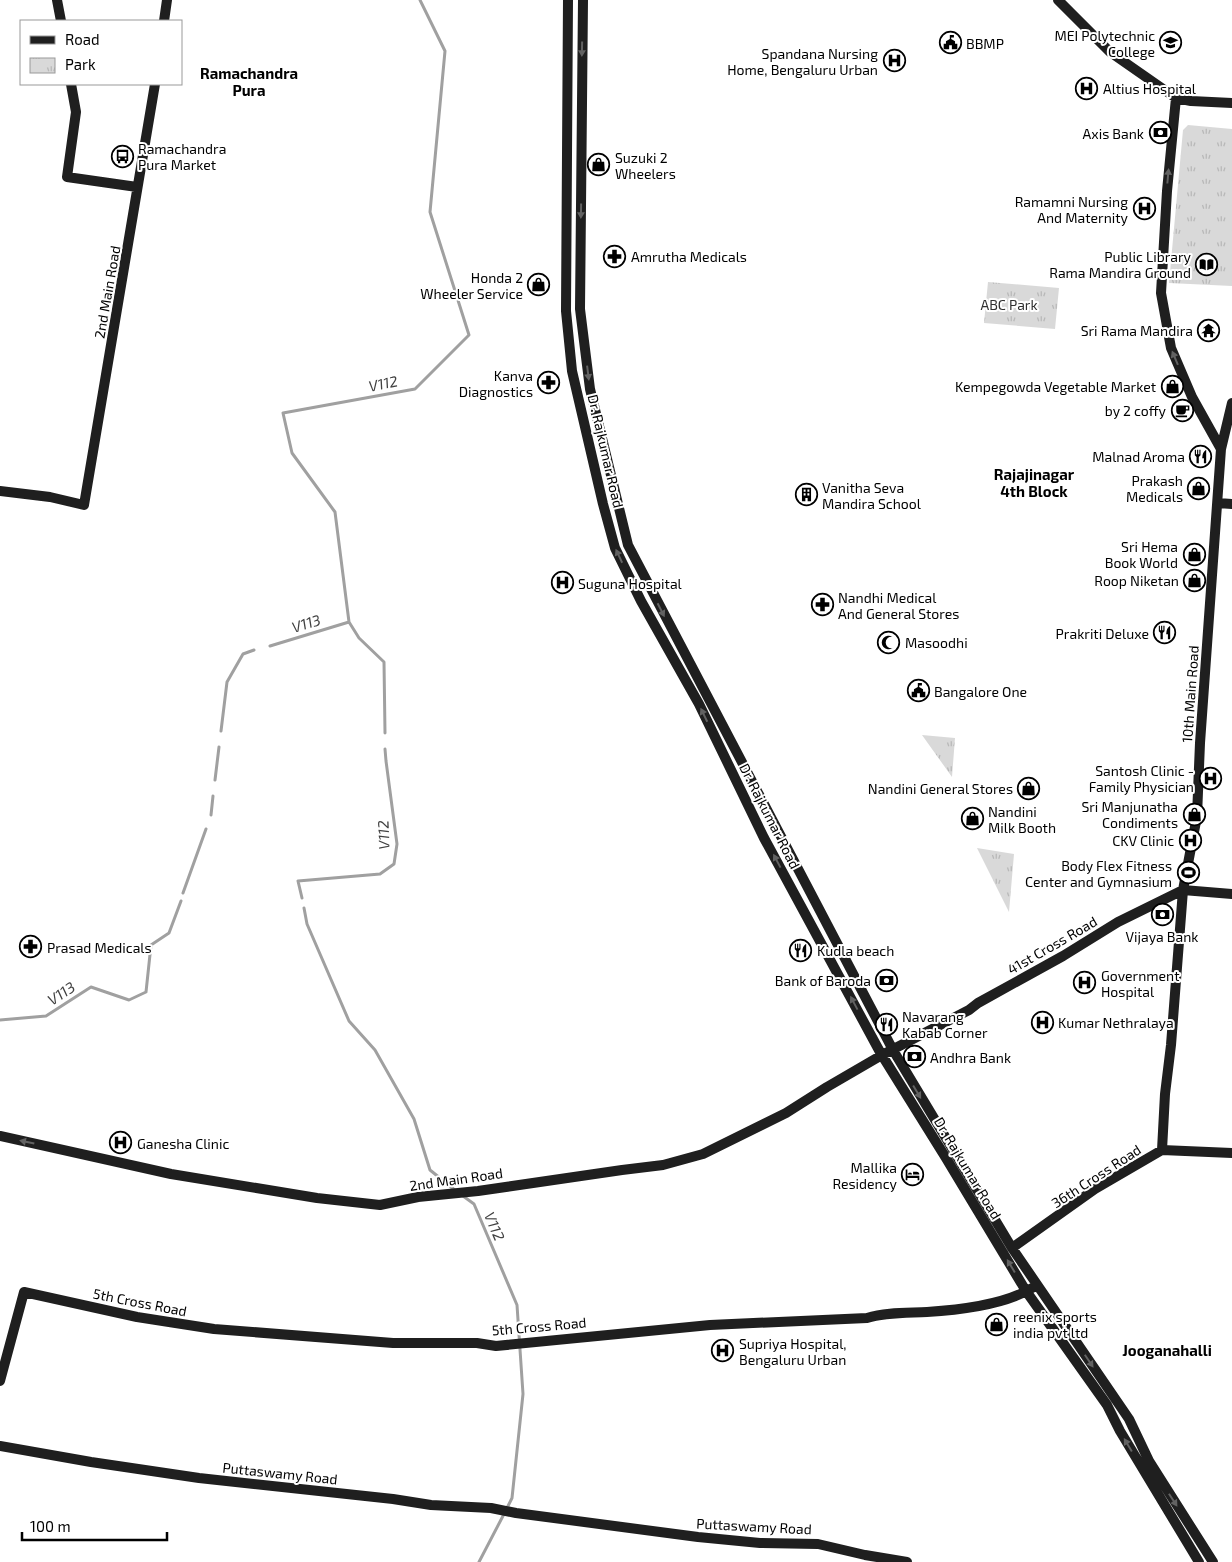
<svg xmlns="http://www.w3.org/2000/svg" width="1232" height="1562" viewBox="0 0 1232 1562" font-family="'Exo 2',sans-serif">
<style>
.park{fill:url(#park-tufts)}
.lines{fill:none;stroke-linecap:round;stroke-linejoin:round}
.stream{stroke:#a0a0a0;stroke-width:3}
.secondary{stroke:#1f1f1f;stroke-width:10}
.oneway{fill:#626262}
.labels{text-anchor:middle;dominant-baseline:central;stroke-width:4;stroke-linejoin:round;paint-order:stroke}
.poi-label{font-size:14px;fill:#000;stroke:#fff;text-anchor:end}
.street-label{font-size:14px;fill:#000;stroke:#fff}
.park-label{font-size:14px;fill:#303030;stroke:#fff}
.neighbourhood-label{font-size:15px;font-weight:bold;fill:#000;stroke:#fff}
.water-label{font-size:15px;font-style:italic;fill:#414141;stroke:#fff}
</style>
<defs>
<pattern id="park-tufts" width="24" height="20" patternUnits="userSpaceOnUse" patternTransform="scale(1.25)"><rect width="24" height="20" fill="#d9d9d9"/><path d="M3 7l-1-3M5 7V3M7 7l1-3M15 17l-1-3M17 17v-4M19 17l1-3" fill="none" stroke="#b8b8b8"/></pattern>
</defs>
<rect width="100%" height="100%" fill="#fff"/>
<path class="park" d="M 1188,125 L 1232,129 L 1232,286 L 1169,283 L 1183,130 Z
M 988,282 L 1059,288 L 1055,329 L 984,323 Z
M 922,735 L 955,738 L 952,777 Z
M 977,848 L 1014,854 L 1009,912 Z"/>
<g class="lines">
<path class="stream" d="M 270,646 L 349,622
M 221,731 L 227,682 L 243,654 L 254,650
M 385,733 L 384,662 L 359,638 L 349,622 L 335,512 L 292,453 L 283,413 L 415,389 L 469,335 L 430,212 L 445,51 L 420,0
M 215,780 L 219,747
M 211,815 L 213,796
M 183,893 L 206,829
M 302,898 L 298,881 L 380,874 L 394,864 L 397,844 L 386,761 L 385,749
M 304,908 L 307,924 L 349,1021 L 375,1050 L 414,1119 L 430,1170 L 456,1191
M 0,1020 L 46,1016 L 91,987 L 129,1000 L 146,992 L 151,945 L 169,933 L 181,901
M 463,1196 L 474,1204 L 517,1305 L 523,1394 L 512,1498 L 507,1508
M 479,1562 L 504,1514"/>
<path class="secondary" d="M 57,0 L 61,21
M 568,0 L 566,311 L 572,371 L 603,504 L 615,548 L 641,601 L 699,704 L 764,838 L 880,1052 L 946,1158 L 1026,1291 L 1107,1405 L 1120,1431 L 1199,1562
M 583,0 L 580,309 L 590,389 L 628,545 L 893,1050 L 1012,1248 L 1129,1419 L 1149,1461 L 1213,1562
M 1058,0 L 1110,52 L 1176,98 L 1191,101 L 1232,103
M 164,21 L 167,0
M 71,84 L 76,112 L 67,177 L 137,187
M 1176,98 L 1167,191 L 1161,293 L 1171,348 L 1192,397 L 1221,449
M 0,491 L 50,497 L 84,505 L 155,84
M 1218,503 L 1232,504
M 0,1136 L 171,1174 L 317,1198 L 380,1205 L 418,1197 L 478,1191 L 622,1170 L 663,1165 L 703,1154 L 786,1113 L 827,1087 L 882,1055 L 969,1010 L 978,1003 L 1063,956 L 1118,922 L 1183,890 L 1232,894
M 1162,1150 L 1165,1094 L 1171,1045 L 1183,890 L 1197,816 L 1200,743 L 1221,449 L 1232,403
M 1012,1248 L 1095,1189 L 1162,1150 L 1232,1153
M 0,1381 L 24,1292 L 137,1317 L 214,1329 L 393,1343 L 477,1343 L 496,1346 L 710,1325 L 867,1318 C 886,1312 907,1313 927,1312 C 959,1310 1004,1305 1032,1288
M 0,1446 L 91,1462 L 199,1478 L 393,1499 L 431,1505 L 491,1508 L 516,1513 L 698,1537 L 760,1543 L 818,1544 L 865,1555 L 907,1562"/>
</g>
<defs><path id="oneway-solid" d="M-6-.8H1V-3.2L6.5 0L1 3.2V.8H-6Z" transform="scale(1.25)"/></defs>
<g class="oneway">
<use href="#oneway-solid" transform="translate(582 49) rotate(91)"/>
<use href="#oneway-solid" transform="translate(1168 176) rotate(-85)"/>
<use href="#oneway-solid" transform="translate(581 211) rotate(91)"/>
<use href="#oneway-solid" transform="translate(1175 358) rotate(-113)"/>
<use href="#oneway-solid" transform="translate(588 373) rotate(83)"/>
<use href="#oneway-solid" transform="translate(619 556) rotate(-115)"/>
<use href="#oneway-solid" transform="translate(661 610) rotate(63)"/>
<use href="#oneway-solid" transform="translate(704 715) rotate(-116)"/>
<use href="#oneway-solid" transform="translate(777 861) rotate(-118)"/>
<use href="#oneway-solid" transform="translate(854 1003) rotate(-118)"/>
<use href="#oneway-solid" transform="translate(917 1092) rotate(59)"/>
<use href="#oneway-solid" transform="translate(27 1142) rotate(-168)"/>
<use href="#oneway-solid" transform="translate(1011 1266) rotate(-121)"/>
<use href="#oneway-solid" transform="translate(1089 1361) rotate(56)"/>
<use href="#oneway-solid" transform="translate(1128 1445) rotate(-121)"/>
<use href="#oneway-solid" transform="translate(1173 1500) rotate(57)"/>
</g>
<defs>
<symbol id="civic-ring" viewBox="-11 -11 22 22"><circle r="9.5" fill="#fff" stroke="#000" stroke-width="1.5"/><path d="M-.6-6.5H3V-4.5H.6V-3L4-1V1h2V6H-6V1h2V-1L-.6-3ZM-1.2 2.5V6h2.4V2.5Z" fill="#000"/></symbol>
<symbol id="university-ring" viewBox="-11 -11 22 22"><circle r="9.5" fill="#fff" stroke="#000" stroke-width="1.5"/><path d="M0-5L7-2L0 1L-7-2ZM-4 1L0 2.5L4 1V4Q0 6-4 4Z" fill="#000"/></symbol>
<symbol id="hospital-ring" viewBox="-11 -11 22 22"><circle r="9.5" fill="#fff" stroke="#000" stroke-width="1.5"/><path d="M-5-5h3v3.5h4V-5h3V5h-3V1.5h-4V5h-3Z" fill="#000"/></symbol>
<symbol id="bank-ring" viewBox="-11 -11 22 22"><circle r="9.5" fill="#fff" stroke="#000" stroke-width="1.5"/><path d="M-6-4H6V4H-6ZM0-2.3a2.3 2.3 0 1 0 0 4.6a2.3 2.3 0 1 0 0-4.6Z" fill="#000"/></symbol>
<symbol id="bus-ring" viewBox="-11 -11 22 22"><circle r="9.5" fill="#fff" stroke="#000" stroke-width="1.5"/><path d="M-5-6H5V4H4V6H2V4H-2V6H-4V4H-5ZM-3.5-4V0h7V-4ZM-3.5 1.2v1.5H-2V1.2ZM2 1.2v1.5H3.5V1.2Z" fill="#000"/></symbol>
<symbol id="shop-ring" viewBox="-11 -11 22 22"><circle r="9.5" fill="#fff" stroke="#000" stroke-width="1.5"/><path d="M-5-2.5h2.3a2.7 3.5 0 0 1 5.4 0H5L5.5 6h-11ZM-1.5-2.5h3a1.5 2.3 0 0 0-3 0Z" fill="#000"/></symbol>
<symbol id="pharmacy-ring" viewBox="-11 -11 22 22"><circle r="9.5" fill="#fff" stroke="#000" stroke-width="1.5"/><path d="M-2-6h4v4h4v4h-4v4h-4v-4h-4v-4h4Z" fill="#000"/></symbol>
<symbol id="library-ring" viewBox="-11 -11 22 22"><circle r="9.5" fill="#fff" stroke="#000" stroke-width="1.5"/><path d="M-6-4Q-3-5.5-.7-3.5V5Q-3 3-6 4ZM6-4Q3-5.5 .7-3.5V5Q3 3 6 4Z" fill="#000"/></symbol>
<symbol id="temple-ring" viewBox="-11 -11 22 22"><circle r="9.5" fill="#fff" stroke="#000" stroke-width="1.5"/><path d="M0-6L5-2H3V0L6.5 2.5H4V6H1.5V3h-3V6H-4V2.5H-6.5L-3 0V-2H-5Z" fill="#000"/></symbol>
<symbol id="cafe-ring" viewBox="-11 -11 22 22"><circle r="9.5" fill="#fff" stroke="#000" stroke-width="1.5"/><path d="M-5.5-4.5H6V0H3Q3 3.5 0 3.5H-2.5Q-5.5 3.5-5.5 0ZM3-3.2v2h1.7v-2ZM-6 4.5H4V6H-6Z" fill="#000"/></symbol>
<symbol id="restaurant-ring" viewBox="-11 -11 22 22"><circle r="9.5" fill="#fff" stroke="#000" stroke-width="1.5"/><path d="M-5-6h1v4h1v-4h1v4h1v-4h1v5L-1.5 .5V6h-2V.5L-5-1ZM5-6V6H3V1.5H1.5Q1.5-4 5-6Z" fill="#000"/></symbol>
<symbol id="building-ring" viewBox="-11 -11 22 22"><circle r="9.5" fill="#fff" stroke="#000" stroke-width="1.5"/><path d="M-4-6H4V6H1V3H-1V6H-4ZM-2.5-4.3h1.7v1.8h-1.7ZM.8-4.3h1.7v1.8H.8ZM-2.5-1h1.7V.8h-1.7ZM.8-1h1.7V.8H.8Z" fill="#000"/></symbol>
<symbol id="mosque-ring" viewBox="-11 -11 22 22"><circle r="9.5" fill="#fff" stroke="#000" stroke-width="1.5"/><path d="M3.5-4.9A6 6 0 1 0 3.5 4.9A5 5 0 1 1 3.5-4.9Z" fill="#000"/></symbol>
<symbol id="stadium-ring" viewBox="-11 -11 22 22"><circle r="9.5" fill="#fff" stroke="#000" stroke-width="1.5"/><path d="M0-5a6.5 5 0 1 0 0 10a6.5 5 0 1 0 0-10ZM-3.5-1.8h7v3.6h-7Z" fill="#000"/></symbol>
<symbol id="hotel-ring" viewBox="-11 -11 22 22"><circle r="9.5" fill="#fff" stroke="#000" stroke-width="1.5"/><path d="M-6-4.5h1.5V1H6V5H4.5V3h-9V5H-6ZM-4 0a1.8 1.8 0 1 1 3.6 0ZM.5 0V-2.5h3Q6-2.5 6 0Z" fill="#000"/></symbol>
</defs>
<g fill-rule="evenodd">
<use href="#civic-ring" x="938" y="30" width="25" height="25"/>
<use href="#university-ring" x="1158" y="30" width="25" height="25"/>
<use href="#hospital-ring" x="882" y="48" width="25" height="25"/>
<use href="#hospital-ring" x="1074" y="76" width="25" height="25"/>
<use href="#bank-ring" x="1148" y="120" width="25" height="25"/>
<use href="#bus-ring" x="110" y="144" width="25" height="25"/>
<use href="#shop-ring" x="586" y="152" width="25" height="25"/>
<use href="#hospital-ring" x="1132" y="196" width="25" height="25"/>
<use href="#pharmacy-ring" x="602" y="244" width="25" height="25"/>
<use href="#library-ring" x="1194" y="252" width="25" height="25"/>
<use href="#shop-ring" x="526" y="272" width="25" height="25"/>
<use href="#temple-ring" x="1196" y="318" width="25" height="25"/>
<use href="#pharmacy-ring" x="536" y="370" width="25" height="25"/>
<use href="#shop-ring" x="1160" y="374" width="25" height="25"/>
<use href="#cafe-ring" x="1170" y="398" width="25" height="25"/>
<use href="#restaurant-ring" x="1188" y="444" width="25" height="25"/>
<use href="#shop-ring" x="1186" y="476" width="25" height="25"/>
<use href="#building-ring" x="794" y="482" width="25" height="25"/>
<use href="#shop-ring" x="1182" y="542" width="25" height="25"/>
<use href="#shop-ring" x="1182" y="568" width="25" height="25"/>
<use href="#hospital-ring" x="550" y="570" width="25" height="25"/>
<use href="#pharmacy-ring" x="810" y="592" width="25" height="25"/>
<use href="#restaurant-ring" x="1152" y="620" width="25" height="25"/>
<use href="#mosque-ring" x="876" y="630" width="25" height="25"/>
<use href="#civic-ring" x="906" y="678" width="25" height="25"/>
<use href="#hospital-ring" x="1198" y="766" width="25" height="25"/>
<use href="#shop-ring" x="1016" y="776" width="25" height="25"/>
<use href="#shop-ring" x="1182" y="802" width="25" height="25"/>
<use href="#shop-ring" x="960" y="806" width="25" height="25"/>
<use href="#hospital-ring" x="1178" y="828" width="25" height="25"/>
<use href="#stadium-ring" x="1176" y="860" width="25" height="25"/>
<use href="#bank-ring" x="1150" y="902" width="25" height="25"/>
<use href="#pharmacy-ring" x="18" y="934" width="25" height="25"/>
<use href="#restaurant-ring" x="788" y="938" width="25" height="25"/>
<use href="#bank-ring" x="874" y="968" width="25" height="25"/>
<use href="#hospital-ring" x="1072" y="970" width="25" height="25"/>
<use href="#hospital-ring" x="1030" y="1010" width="25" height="25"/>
<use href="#restaurant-ring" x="874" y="1012" width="25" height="25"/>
<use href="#bank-ring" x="902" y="1044" width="25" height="25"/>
<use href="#hospital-ring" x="108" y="1130" width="25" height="25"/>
<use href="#hotel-ring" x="900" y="1162" width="25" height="25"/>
<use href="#shop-ring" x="984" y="1312" width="25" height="25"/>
<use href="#hospital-ring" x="710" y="1338" width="25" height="25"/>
</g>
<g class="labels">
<g class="poi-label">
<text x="1155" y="35">MEI Polytechnic<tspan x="1155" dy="16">College</tspan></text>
<text x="966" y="43" text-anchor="start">BBMP</text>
<text x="878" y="53">Spandana Nursing<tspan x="878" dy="16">Home, Bengaluru Urban</tspan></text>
<text x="1103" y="88" text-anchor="start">Altius Hospital</text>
<text x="1144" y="133">Axis Bank</text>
<text x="138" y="148" text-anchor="start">Ramachandra<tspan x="138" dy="16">Pura Market</tspan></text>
<text x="615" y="157" text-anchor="start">Suzuki 2<tspan x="615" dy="16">Wheelers</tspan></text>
<text x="1128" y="201">Ramamni Nursing<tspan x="1128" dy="16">And Maternity</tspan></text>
<text x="631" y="256" text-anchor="start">Amrutha Medicals</text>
<text x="1191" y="256">Public Library<tspan x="1191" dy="16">Rama Mandira Ground</tspan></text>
<text x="523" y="277">Honda 2<tspan x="523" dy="16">Wheeler Service</tspan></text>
<text x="1193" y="330">Sri Rama Mandira</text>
<text x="533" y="375">Kanva<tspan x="533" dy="16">Diagnostics</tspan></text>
<text x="1156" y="386">Kempegowda Vegetable Market</text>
<text x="1166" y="410">by 2 coffy</text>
<text x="1185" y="456">Malnad Aroma</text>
<text x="1183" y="480">Prakash<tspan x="1183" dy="16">Medicals</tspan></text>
<text x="822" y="487" text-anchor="start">Vanitha Seva<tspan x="822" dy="16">Mandira School</tspan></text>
<text x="1178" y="546">Sri Hema<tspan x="1178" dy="16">Book World</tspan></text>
<text x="1179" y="580">Roop Niketan</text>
<text x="578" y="583" text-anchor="start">Suguna Hospital</text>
<text x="838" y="597" text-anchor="start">Nandhi Medical<tspan x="838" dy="16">And General Stores</tspan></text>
<text x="1149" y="633">Prakriti Deluxe</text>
<text x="905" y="642" text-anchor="start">Masoodhi</text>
<text x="934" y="691" text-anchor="start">Bangalore One</text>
<text x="1194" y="770">Santosh Clinic -<tspan x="1194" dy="16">Family Physician</tspan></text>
<text x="1013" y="788">Nandini General Stores</text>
<text x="1178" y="806">Sri Manjunatha<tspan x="1178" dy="16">Condiments</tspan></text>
<text x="988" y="811" text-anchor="start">Nandini<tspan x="988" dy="16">Milk Booth</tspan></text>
<text x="1174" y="840">CKV Clinic</text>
<text x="1172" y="865">Body Flex Fitness<tspan x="1172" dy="16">Center and Gymnasium</tspan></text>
<text x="1162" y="936" text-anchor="middle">Vijaya Bank</text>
<text x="47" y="947" text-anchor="start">Prasad Medicals</text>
<text x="817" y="950" text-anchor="start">Kudla beach</text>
<text x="1101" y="975" text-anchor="start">Government<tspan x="1101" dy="16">Hospital</tspan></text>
<text x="871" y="980">Bank of Baroda</text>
<text x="902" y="1016" text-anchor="start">Navarang<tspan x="902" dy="16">Kabab Corner</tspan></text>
<text x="1058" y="1022" text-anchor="start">Kumar Nethralaya</text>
<text x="930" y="1057" text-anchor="start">Andhra Bank</text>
<text x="137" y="1143" text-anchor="start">Ganesha Clinic</text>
<text x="897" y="1167">Mallika<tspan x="897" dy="16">Residency</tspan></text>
<text x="1013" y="1316" text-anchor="start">reenix sports<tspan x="1013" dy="16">india pvt ltd</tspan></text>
<text x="739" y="1343" text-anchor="start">Supriya Hospital,<tspan x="739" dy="16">Bengaluru Urban</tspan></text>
</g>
<g class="street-label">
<text transform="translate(107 292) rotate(-80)">2nd Main Road</text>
<text transform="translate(606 451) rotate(77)">Dr. Rajkumar Road</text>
<text transform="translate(1190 694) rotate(-86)">10th Main Road</text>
<text transform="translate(770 816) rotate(63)">Dr. Rajkumar Road</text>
<text transform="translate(1052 945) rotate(-30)">41st Cross Road</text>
<text transform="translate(968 1168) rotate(59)">Dr. Rajkumar Road</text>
<text transform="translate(1096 1176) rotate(-33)">36th Cross Road</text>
<text transform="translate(456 1179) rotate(-8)">2nd Main Road</text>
<text transform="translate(140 1302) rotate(11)">5th Cross Road</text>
<text transform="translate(539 1326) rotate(-5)">5th Cross Road</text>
<text transform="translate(280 1473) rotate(6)">Puttaswamy Road</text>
<text transform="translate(754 1526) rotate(3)">Puttaswamy Road</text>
</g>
<g class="park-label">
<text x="1009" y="304">ABC Park</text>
</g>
<g class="neighbourhood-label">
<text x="249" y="73">Ramachandra<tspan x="249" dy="17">Pura</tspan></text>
<text x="1034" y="474">Rajajinagar<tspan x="1034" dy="17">4th Block</tspan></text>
<text x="1167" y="1350">Jooganahalli</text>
</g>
<g class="water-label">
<text transform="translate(383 383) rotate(-11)">V112</text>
<text transform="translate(306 623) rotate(-17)">V113</text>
<text transform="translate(383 835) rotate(-92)">V112</text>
<text transform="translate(61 993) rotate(-33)">V113</text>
<text transform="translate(495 1226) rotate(67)">V112</text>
</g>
</g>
<rect x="20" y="20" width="162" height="65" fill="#ffffff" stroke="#999999"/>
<rect x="30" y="36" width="25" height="8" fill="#1f1f1f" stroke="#999999"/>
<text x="65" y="45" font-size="15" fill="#000000">Road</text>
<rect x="30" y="58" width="25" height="15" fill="url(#park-tufts)" stroke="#999999"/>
<text x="65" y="70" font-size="15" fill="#000000">Park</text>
<path d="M22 1532v8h145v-8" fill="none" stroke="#000000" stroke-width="2.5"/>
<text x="30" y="1532" font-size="15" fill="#000000" stroke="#ffffff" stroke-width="4" paint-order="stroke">100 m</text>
</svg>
